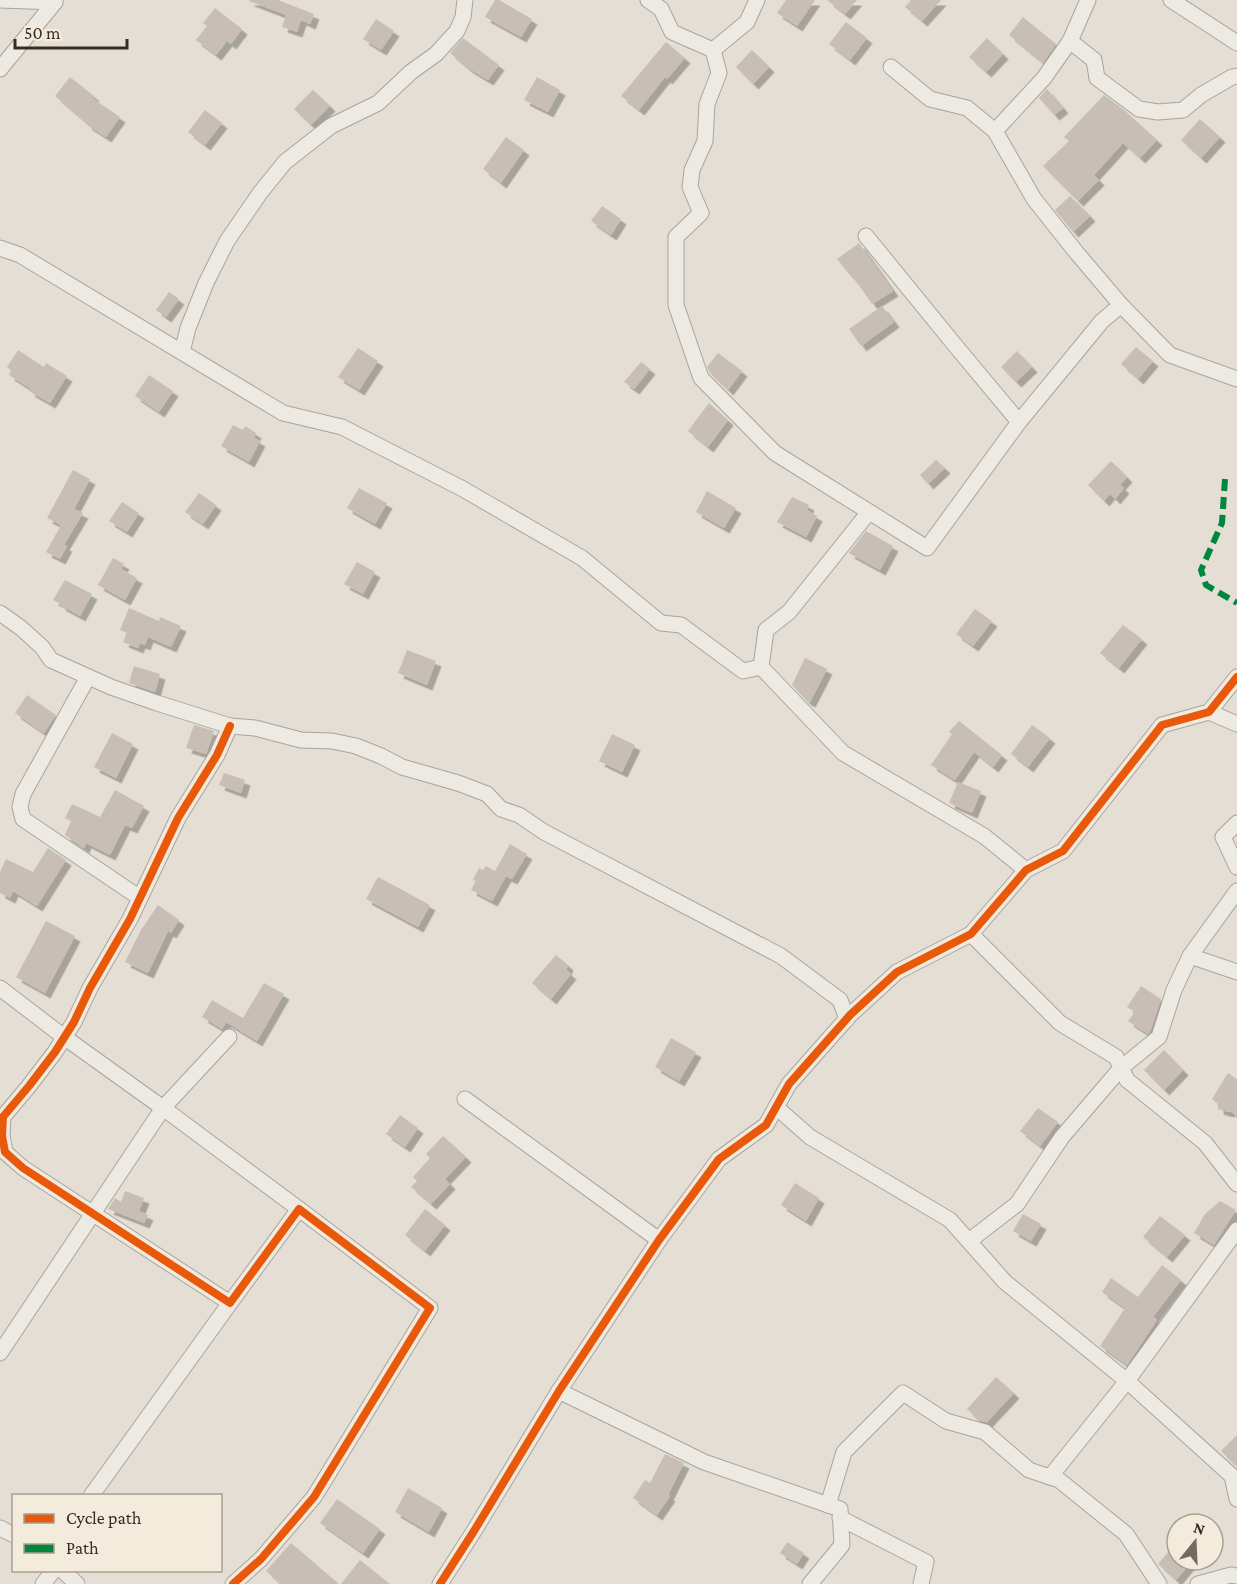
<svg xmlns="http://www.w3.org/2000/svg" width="1237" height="1584" viewBox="0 0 1237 1584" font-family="'Crimson Pro',serif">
  <defs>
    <filter id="shadow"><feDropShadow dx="5.5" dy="5.5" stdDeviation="0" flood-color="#0004"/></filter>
  </defs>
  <rect width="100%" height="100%" fill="#e4ded4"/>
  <!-- building -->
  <g fill="#c8beb5" filter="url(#shadow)">
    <polygon points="249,0 278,0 314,14 310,24 301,20 297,32 282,27 286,15 249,1"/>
    <polygon points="495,0 499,0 532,19 521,37 485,17"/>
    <polygon points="786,0 815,0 797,26 777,13"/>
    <polygon points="827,0 857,0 845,14"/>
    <polygon points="911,0 941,0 922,21 905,7"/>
    <polygon points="215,8 242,29 231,44 227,41 216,55 196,40 207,26 203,23"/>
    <polygon points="1023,17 1056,44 1043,63 1009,35"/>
    <polygon points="376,19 394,31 381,50 363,39"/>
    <polygon points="846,22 867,38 850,60 829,44"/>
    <polygon points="463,38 499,65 488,80 468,68 450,53"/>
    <polygon points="987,38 1003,54 986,72 969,57"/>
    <polygon points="666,42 685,58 667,79 665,77 639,110 621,96"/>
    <polygon points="752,50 769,67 753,84 736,67"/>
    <polygon points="70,77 94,96 92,98 120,117 106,137 86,124 87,123 55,96"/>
    <polygon points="537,77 560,90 548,112 524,100"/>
    <polygon points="1047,89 1063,108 1054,115 1039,98"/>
    <polygon points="313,90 330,106 311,125 294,109"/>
    <polygon points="1104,95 1123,109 1157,140 1140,158 1123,143 1094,175 1099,180 1078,201 1043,166 1069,141 1064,137"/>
    <polygon points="205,110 222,123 205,145 188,132"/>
    <polygon points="1200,119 1220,137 1201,158 1181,140"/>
    <polygon points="506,137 524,150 501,183 483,169"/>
    <polygon points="1070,196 1090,216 1073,232 1055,210"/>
    <polygon points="602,206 621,219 611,235 591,221"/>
    <polygon points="859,243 893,291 872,304 854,278 853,279 837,259"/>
    <polygon points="169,292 179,299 166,317 156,310"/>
    <polygon points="882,306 894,322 861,346 849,329"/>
    <polygon points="1136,347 1153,361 1138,379 1121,364"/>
    <polygon points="358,348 378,361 359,390 338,377"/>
    <polygon points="18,350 44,367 46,363 67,376 50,403 29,391 31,389 9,375 11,370 7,367"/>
    <polygon points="1017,351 1032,367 1016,382 1001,367"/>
    <polygon points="718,353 742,371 728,390 710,373 707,367"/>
    <polygon points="641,362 650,369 634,389 624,382"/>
    <polygon points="149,375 173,391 159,412 135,396"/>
    <polygon points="709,403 728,420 708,447 688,431"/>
    <polygon points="233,425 243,430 245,426 256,433 254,438 260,441 249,462 221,446"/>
    <polygon points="936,460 945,468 928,484 920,475"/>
    <polygon points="1111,461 1127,477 1120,485 1124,488 1115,499 1110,494 1104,501 1088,485"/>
    <polygon points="73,470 90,479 74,509 83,513 64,545 67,546 60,559 46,552 61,525 47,518"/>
    <polygon points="359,488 387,503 375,524 347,508"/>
    <polygon points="707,491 736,508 724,528 696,512"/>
    <polygon points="199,493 216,505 203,524 185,512"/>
    <polygon points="792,497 809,505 807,510 817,516 806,537 777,522"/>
    <polygon points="122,502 139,513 127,532 109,521"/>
    <polygon points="866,531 893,546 880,570 849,553"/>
    <polygon points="113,558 124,564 121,569 137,578 125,600 98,585"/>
    <polygon points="357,562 375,572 363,594 344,584"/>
    <polygon points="65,580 92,594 80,616 60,605 61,604 53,600"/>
    <polygon points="129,608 159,621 160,617 181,626 171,647 148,637 145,645 140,643 138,648 123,642 127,633 120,630"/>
    <polygon points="975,609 992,621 973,646 956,634"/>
    <polygon points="1123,625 1142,639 1119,668 1100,653"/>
    <polygon points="407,650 436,661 427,685 398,673"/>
    <polygon points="805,658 827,669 810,702 806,700 792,685"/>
    <polygon points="134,666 160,674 155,692 129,683"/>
    <polygon points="27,695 56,715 44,733 15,713"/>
    <polygon points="959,721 1002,755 993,767 974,752 955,780 931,765 952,734 949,732"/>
    <polygon points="194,725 214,731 206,754 186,748"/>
    <polygon points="1032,725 1050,738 1028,767 1011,754"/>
    <polygon points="112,733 133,744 116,778 94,767"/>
    <polygon points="612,734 635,745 622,772 599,761"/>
    <polygon points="224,773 245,780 241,793 219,785"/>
    <polygon points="958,782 981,791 972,813 949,803"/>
    <polygon points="115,790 144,806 132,828 125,825 110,855 86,843 84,848 65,835 71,821 65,818 72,804 100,817"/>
    <polygon points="510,844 527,854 512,879 506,876 492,901 471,890 476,881 473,880 479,868 483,870 486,866 495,871"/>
    <polygon points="48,848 66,860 37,906 13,891 10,898 0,893 0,872 6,859 33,872"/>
    <polygon points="378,877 430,905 418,927 366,899"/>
    <polygon points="158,905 179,920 171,933 168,931 148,973 125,962 141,930"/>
    <polygon points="46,921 75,936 45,993 16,977"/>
    <polygon points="556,955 568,965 566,970 571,974 551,999 532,983"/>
    <polygon points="264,983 284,994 257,1041 226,1022 222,1029 202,1017 212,1000 243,1018"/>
    <polygon points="1141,986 1161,999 1151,1029 1148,1034 1128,1021 1135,1012 1127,1007"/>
    <polygon points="671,1038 696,1052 679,1081 655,1067"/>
    <polygon points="1164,1050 1183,1070 1164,1090 1144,1070"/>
    <polygon points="1228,1073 1237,1079 1237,1116 1230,1111 1228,1112 1218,1109 1218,1104 1212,1099"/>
    <polygon points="1038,1108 1058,1122 1040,1146 1020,1131"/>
    <polygon points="400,1115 418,1128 405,1147 386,1134"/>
    <polygon points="443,1136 466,1157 445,1179 450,1184 431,1204 411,1187 417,1181 413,1177 430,1158 426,1154"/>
    <polygon points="795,1183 819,1198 806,1221 781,1205"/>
    <polygon points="125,1191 144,1198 139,1211 148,1215 144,1223 108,1209 115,1198 121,1202"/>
    <polygon points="1220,1201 1236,1210 1214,1245 1194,1233 1205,1214"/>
    <polygon points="425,1209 445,1225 425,1251 405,1235"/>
    <polygon points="1023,1214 1041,1224 1031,1241 1013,1231"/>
    <polygon points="1160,1216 1185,1235 1167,1257 1143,1237"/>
    <polygon points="1162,1265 1181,1280 1153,1317 1157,1320 1127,1365 1100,1346 1125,1308 1102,1292 1111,1278 1138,1297"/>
    <polygon points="996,1377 1014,1393 987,1422 978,1420 967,1409"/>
    <polygon points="1237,1435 1237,1467 1221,1451"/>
    <polygon points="665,1454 684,1463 668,1495 670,1496 657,1515 633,1498 645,1480 650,1483"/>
    <polygon points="408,1488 442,1508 429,1532 395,1512"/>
    <polygon points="337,1499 380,1529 363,1553 320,1523"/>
    <polygon points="787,1542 804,1553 797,1564 780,1553"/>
    <polygon points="1177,1542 1177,1560 1193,1560 1176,1580 1158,1564"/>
    <polygon points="291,1543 339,1584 281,1584 266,1571"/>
    <polygon points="360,1560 390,1584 341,1584"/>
  </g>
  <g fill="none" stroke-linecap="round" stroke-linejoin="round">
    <defs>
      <g id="minor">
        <polyline points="0,0 55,2 55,0"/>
        <polyline points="648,0 661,9 672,32 713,50 747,22 757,0"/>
        <polyline points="1171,0 1237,43"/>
        <polyline points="1070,41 1094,60 1097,78 1139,109 1158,112 1183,110 1201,95 1232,77 1237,76"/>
        <polyline points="713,50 719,73 707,104 705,141 692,170 690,187 701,213 676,237 676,305 701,378 775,453 927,548 1019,422 1102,321 1121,305"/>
        <polyline points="891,67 930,99 967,108 995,131 1034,199 1076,252 1121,305 1170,355 1237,379"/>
        <polyline points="0,69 55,2"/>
        <polyline points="995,131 1044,78 1070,41 1088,0"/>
        <polyline points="866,236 954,344 1019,422"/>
        <polyline points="0,248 20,255 283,413 342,427 463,489 582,558 661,623 681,625 743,671 761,667 843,753 984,836 1026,870"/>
        <polyline points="182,352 188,328 206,283 227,241 260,193 285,162 331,126 378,103 411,72 436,54 457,31 463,17 465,0"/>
        <polyline points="0,613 21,628 42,647 51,660 111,687 157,703 230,726 255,728 301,740 332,741 356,746 381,756 402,767 458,783 487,794 501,809 519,815 544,832 781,956 840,1000 847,1019"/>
        <polyline points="761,667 766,630 789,612 869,512"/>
        <polyline points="88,677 23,794 20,807 23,819 140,898"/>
        <polyline points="1209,712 1237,724"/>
        <polyline points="230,726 217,755 178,818 130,919 90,988 74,1022 55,1052 29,1086 3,1117 2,1136 5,1152 23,1168 230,1303 299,1209 430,1308 314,1497 261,1559 233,1584"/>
        <polyline points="1237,823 1223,837 1237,867"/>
        <polyline points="971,934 1060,1023 1116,1057 1127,1080 1205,1143 1237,1184"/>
        <polyline points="1190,956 1237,972"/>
        <polyline points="0,988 64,1037 163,1108 0,1353"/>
        <polyline points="229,1037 163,1108 299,1209"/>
        <polyline points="465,1099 659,1240"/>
        <polyline points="776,1107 810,1137 950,1220 1005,1282 1127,1381 1232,1476 1237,1499"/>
        <polyline points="969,1241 1017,1204 1062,1137 1121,1068 1159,1037 1174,990 1190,956 1237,891"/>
        <polyline points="559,1391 704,1462 840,1509 842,1545 810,1584"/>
        <polyline points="1050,1477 1127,1381 1237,1230"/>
        <polyline points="91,1496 230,1303"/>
        <polyline points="828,1505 844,1452 903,1393 946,1421 985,1432 1029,1470 1059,1480 1126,1534 1159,1584"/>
        <polyline points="840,1518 926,1562 921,1584"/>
        <polyline points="0,1528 14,1535"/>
        <polyline points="62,1570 77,1584"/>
        <polyline points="43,1584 54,1570"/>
        <polyline points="440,1584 474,1531 559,1391 659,1240 719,1159 766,1125 789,1084 850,1015 897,972 971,934 1026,870 1063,851 1162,725 1209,712 1237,677"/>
        <polyline points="1198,1584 1231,1575 1237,1576"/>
      </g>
    </defs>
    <!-- minor casing -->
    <use href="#minor" stroke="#aaa49c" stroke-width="17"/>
    <!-- minor -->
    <use href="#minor" stroke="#edeae3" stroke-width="15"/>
    <!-- quiet -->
    <polyline stroke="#00873e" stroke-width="6" stroke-dasharray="12 6" stroke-linecap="butt" points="1225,479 1222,523 1201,570 1206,585 1237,603"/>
    <defs>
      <g id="cycleway">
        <polyline points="230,726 217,755 178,818 130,919 90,988 74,1022 55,1052 29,1086 3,1117 2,1136 5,1152 23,1168 230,1303 299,1209 430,1308 314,1497 261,1559 233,1584"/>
        <polyline points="440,1584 474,1531 559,1391 659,1240 719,1159 766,1125 789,1084 850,1015 897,972 971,934 1026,870 1063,851 1162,725 1209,712 1237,677"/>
      </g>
    </defs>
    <!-- cycleway casing -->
    <use href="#cycleway" stroke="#f3ebdb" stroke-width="11"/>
    <!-- cycleway -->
    <use href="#cycleway" stroke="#e8590c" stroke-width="8"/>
  </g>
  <!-- legend -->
  <rect x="12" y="1494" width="210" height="78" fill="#f3ebdb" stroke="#a99f91" stroke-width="1.5"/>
  <rect x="24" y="1514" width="30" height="9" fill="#e8590c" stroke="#a99f91" stroke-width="1.5"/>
  <text x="66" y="1524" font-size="18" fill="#392c23">Cycle path</text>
  <rect x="24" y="1544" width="30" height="9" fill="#00873e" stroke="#a99f91" stroke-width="1.5"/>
  <text x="66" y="1554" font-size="18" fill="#392c23">Path</text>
  <!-- north arrow -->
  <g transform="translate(1195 1542) rotate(18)"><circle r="28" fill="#f3ebdb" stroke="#a99f91" stroke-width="1.5"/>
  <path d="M0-4.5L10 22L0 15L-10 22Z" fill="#756a61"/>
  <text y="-9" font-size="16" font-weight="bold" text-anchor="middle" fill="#392c23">N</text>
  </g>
  <!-- scale -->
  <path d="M15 39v9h112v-9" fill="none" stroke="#392c23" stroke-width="3"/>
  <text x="24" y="39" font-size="18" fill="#392c23" stroke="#f3ebdb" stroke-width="4.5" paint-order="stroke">50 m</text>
</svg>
